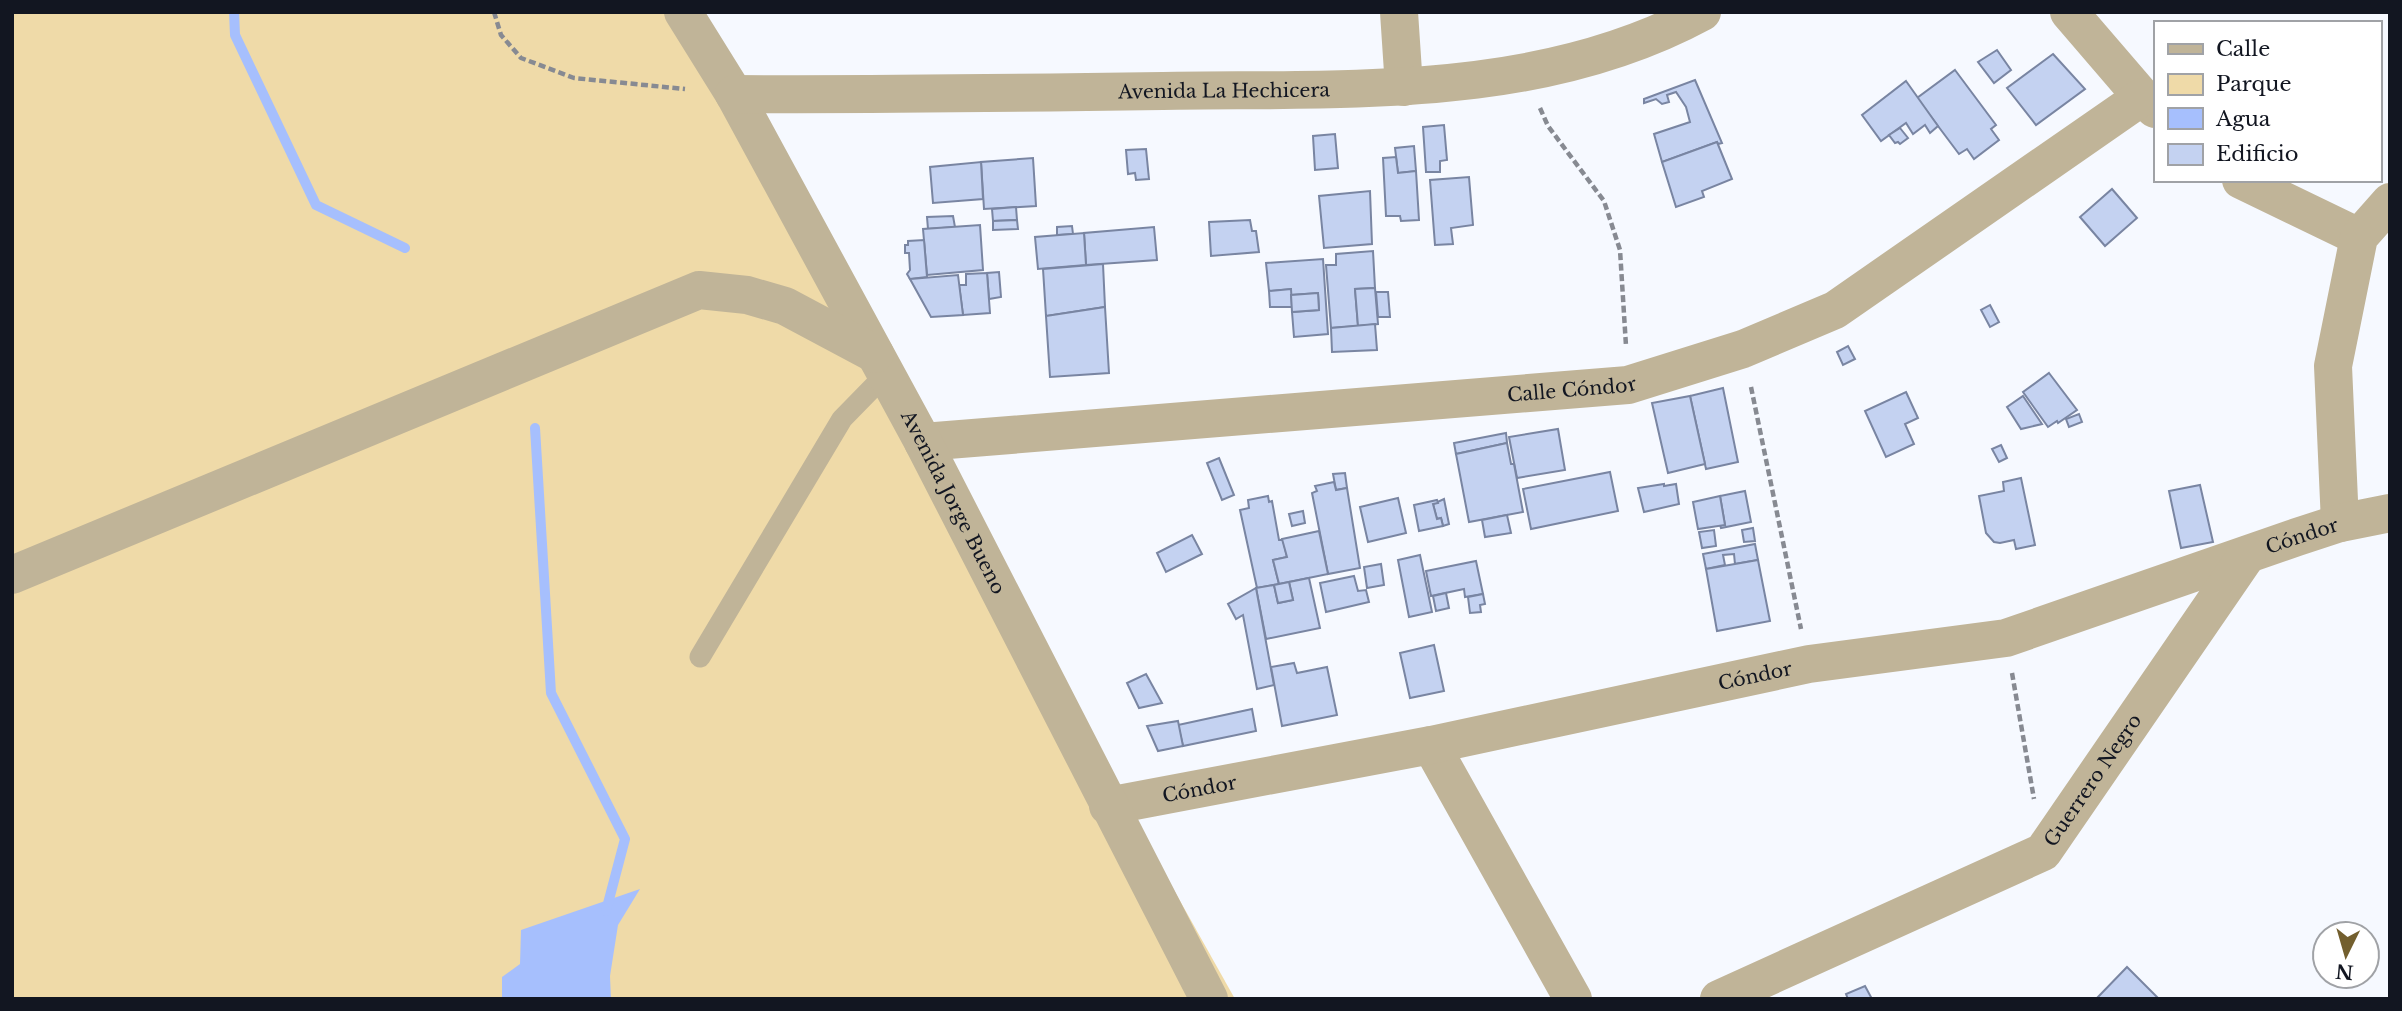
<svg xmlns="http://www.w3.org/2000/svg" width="2402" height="1011" viewBox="0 0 2402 1011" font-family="'Libre Baskerville',serif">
  <rect width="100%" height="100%" fill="#f6f9ff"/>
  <!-- green -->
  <polygon fill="#efdaa8" points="12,12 675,12 923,442 1235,999 12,999"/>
  <!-- water -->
  <polygon fill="#a6bffd" points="640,889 618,925 610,976 611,999 502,999 502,977 520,964 521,930"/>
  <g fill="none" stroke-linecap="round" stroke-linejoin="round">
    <!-- stream -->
    <g stroke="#a6bffd" stroke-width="10">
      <polyline points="234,12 235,35 316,205 405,248"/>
      <polyline points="535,428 551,693 625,839 606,911"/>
    </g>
  </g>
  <!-- building -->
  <g fill="#c4d2f1" stroke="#7985a2" stroke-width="2">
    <polygon points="1997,50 2011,70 1994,83 1978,62"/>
    <polygon points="2053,54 2085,89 2036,125 2007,88"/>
    <polygon points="1955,70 1996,125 1991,129 1999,140 1974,159 1967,149 1959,154 1917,98"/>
    <polygon points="1695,80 1722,143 1718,144 1717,142 1662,162 1654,134 1690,122 1686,107 1676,92 1667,95 1669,102 1662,104 1656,99 1644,103 1644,99"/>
    <polygon points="1906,81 1938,126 1930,133 1925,125 1913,134 1906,123 1881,141 1862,115"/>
    <polygon points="1444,125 1447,160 1440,161 1440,172 1426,172 1423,127"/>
    <polygon points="1900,128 1908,138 1900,144 1898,142 1895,143 1889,135"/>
    <polygon points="1335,134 1338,168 1315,170 1313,136"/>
    <polygon points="1717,142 1732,179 1702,191 1704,197 1676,207 1662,162"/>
    <polygon points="1414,146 1416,171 1398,173 1395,148"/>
    <polygon points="1146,149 1149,179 1136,180 1135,173 1128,174 1126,150"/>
    <polygon points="1396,157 1398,173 1416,171 1419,220 1401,221 1400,216 1386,216 1383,158"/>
    <polygon points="1033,158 1036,206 984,209 981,162"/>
    <polygon points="981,162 983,199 933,203 930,167"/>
    <polygon points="1469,177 1473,225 1451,228 1453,244 1435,245 1430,180"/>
    <polygon points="2112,189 2137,218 2105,246 2080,217"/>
    <polygon points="1370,191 1372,244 1324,248 1319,196"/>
    <polygon points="1016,207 1017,220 993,221 992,209"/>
    <polygon points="953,216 955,227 928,229 927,217"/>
    <polygon points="1017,220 1018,229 993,230 993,221"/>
    <polygon points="1250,220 1252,231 1256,231 1259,252 1211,256 1209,222"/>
    <polygon points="980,225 983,270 927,275 923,229"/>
    <polygon points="1072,226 1073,234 1057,235 1057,227"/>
    <polygon points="1154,227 1157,260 1086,265 1084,233"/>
    <polygon points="1084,233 1086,265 1038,269 1035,237"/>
    <polygon points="924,240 927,277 910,279 907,274 910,270 909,253 905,253 905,245 908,245 908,241"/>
    <polygon points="1373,251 1375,288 1355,289 1358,326 1331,328 1326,265 1336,265 1336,254"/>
    <polygon points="1323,259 1328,334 1294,337 1292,312 1319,310 1318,293 1291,295 1291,289 1269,291 1266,263"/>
    <polygon points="1103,264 1105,307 1046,316 1043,269"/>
    <polygon points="999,272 1001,297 989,299 987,273"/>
    <polygon points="987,273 990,313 963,315 959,285 966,285 966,274"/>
    <polygon points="958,275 963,315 931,317 910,279"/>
    <polygon points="1375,288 1378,324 1358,326 1355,289"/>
    <polygon points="1291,289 1292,307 1270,307 1269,291"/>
    <polygon points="1376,292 1388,292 1390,317 1378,317"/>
    <polygon points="1318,293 1319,310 1292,312 1291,295"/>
    <polygon points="1990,305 1999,322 1990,327 1981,310"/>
    <polygon points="1105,307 1109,373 1050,377 1046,316"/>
    <polygon points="1375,324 1377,350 1332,352 1331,328"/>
    <polygon points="1848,346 1855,359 1843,365 1837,352"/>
    <polygon points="2049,373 2077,410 2058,423 2057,421 2048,427 2023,392"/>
    <polygon points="1723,388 1738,462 1706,469 1690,396"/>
    <polygon points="1906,392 1918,418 1905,424 1914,444 1886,457 1865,411"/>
    <polygon points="1690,396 1705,464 1668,473 1652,403"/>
    <polygon points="2023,396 2042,424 2021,429 2007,407"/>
    <polygon points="2079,414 2082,422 2069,427 2066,419"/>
    <polygon points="1558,429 1565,470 1517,478 1509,437"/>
    <polygon points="1506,433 1507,443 1456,454 1454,443"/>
    <polygon points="1507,443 1511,464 1514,464 1523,512 1469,522 1456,454"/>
    <polygon points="2001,445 2007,458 1999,462 1992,449"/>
    <polygon points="1219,458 1234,495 1222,500 1207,463"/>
    <polygon points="1610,472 1618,511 1531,529 1523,489"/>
    <polygon points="1345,473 1347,488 1336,490 1333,474"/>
    <polygon points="2021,478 2035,545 2016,549 2014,540 2000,543 1994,542 1986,533 1979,496 2004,491 2003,482"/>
    <polygon points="1334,482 1336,490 1347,488 1360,568 1328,574 1312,493 1317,491 1315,486"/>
    <polygon points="1664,484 1664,486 1676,484 1679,504 1644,512 1638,488"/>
    <polygon points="2200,485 2213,542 2181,548 2169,491"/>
    <polygon points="1745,491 1751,522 1721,528 1720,525 1725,525 1720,496"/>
    <polygon points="1268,496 1269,502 1272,501 1279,540 1283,540 1287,557 1273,560 1279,584 1257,588 1240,510 1249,508 1248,500"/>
    <polygon points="1720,496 1725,525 1698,529 1693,502"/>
    <polygon points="1398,498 1406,533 1368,542 1360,507"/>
    <polygon points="1444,499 1449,524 1443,526 1441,518 1437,519 1433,504"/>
    <polygon points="1437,500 1438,503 1433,504 1437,519 1441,518 1443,526 1419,531 1414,505"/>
    <polygon points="1303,511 1305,523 1292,526 1289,514"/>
    <polygon points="1507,515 1511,533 1485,537 1482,520"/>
    <polygon points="1753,528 1755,541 1744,542 1742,530"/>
    <polygon points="1714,530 1716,546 1702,548 1699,532"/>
    <polygon points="1319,531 1328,574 1279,584 1273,560 1287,557 1282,539"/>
    <polygon points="1192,535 1202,554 1166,572 1157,553"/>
    <polygon points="1755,544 1758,560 1735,564 1734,554 1723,555 1725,565 1706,569 1703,554"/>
    <polygon points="1420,555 1432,612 1409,617 1398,560"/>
    <polygon points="1758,560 1770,621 1717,631 1706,569"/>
    <polygon points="1476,561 1483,594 1465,597 1464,589 1431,596 1426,571"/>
    <polygon points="1381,564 1384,585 1367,588 1364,567"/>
    <polygon points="1354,576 1358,591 1366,590 1369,602 1326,612 1320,583"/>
    <polygon points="1309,578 1320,628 1266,639 1256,588 1274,585 1278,603 1293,600 1289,582"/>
    <polygon points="1289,582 1293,600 1278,603 1274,585"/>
    <polygon points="1256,588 1274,685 1257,689 1243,615 1236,619 1228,604"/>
    <polygon points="1446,593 1449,608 1436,611 1433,596"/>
    <polygon points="1483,594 1485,604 1480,605 1481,612 1470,613 1468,597"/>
    <polygon points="1434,645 1444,691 1410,698 1400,653"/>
    <polygon points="1294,663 1297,673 1327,667 1337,715 1282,726 1271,667"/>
    <polygon points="1146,674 1162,703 1139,708 1127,683"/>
    <polygon points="1252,709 1256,731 1183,746 1178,725"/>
    <polygon points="1178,721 1183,746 1158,751 1147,726"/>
    <polygon points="2127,967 2159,999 2096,999"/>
    <polygon points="1865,986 1872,999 1848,999 1846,994"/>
  </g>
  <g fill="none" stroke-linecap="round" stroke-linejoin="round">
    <!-- path -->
    <g stroke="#878a92" stroke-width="4.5" stroke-dasharray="7 3.5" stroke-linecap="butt">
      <polyline points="494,12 501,35 521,58 574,78 685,89"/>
      <polyline points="1540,108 1548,126 1604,201 1620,250 1626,346"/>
      <polyline points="1751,387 1801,629"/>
      <polyline points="2012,673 2034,799"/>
    </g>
    <!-- service -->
    <polyline stroke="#c0b498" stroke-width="21" points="700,657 842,419 885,375"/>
    <!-- minor -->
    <g stroke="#c0b498" stroke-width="38">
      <polyline points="1399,12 1404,87"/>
      <polyline points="2069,12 2142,97 2155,109"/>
      <polyline points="2241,180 2359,237"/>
      <path id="s1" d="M923,442L1628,385L1743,349L1835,310L2142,97"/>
      <polyline points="2340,523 2333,366 2359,237 2390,202"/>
      <polyline points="1431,745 1573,999"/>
      <path id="s2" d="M1108,806L1431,745L1809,664L2006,638L2297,537L2340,523L2390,513"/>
      <path id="s3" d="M1719,999L2043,852L2247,555"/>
    </g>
    <!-- tertiary -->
    <g stroke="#c0b498" stroke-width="38">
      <path id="s4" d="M683,12L734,94L923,442L1209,999"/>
      <path id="s5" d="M734,94C877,95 1020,93 1163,91C1344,88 1538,101 1702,12"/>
      <polyline points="12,575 699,290 747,295 785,306 875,354"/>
    </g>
  </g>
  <g text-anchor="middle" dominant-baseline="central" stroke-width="6" stroke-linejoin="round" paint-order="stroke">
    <!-- street labels -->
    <g font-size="19" fill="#121621" stroke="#fff">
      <text stroke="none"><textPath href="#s5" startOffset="490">Avenida La Hechicera</textPath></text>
      <text stroke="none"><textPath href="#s1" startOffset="651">Calle Cóndor</textPath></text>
      <text stroke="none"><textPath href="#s4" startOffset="560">Avenida Jorge Bueno</textPath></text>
      <text stroke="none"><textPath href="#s2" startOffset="1227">Cóndor</textPath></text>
      <text stroke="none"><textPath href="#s2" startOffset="660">Cóndor</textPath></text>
      <text stroke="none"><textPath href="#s3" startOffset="443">Guerrero Negro</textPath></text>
      <text stroke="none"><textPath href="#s2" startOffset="93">Cóndor</textPath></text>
    </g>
  </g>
  <!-- border -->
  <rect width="2402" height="1011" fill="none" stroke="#121621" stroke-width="28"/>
  <!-- legend -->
  <rect x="2154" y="21" width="228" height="161" fill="#ffffff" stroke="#a0a2a6" stroke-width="2"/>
  <rect x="2168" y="44" width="35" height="10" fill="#c0b498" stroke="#a0a2a6" stroke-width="2"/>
  <text x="2216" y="56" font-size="21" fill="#121621">Calle</text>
  <rect x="2168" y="74" width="35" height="21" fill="#efdaa8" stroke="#a0a2a6" stroke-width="2"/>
  <text x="2216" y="91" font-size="21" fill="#121621">Parque</text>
  <rect x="2168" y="108" width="35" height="21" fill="#a6bffd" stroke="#a0a2a6" stroke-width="2"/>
  <text x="2216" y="126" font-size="21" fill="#121621">Agua</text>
  <rect x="2168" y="144" width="35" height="21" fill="#c4d2f1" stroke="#a0a2a6" stroke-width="2"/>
  <text x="2216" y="161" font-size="21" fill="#121621">Edificio</text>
  <!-- north arrow -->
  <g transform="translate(2346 955) rotate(185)"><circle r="33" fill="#ffffff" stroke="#a0a2a6" stroke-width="2"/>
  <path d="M0-5L12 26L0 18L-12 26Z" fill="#735f2e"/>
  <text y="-10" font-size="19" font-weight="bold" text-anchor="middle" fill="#121621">N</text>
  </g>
</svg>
